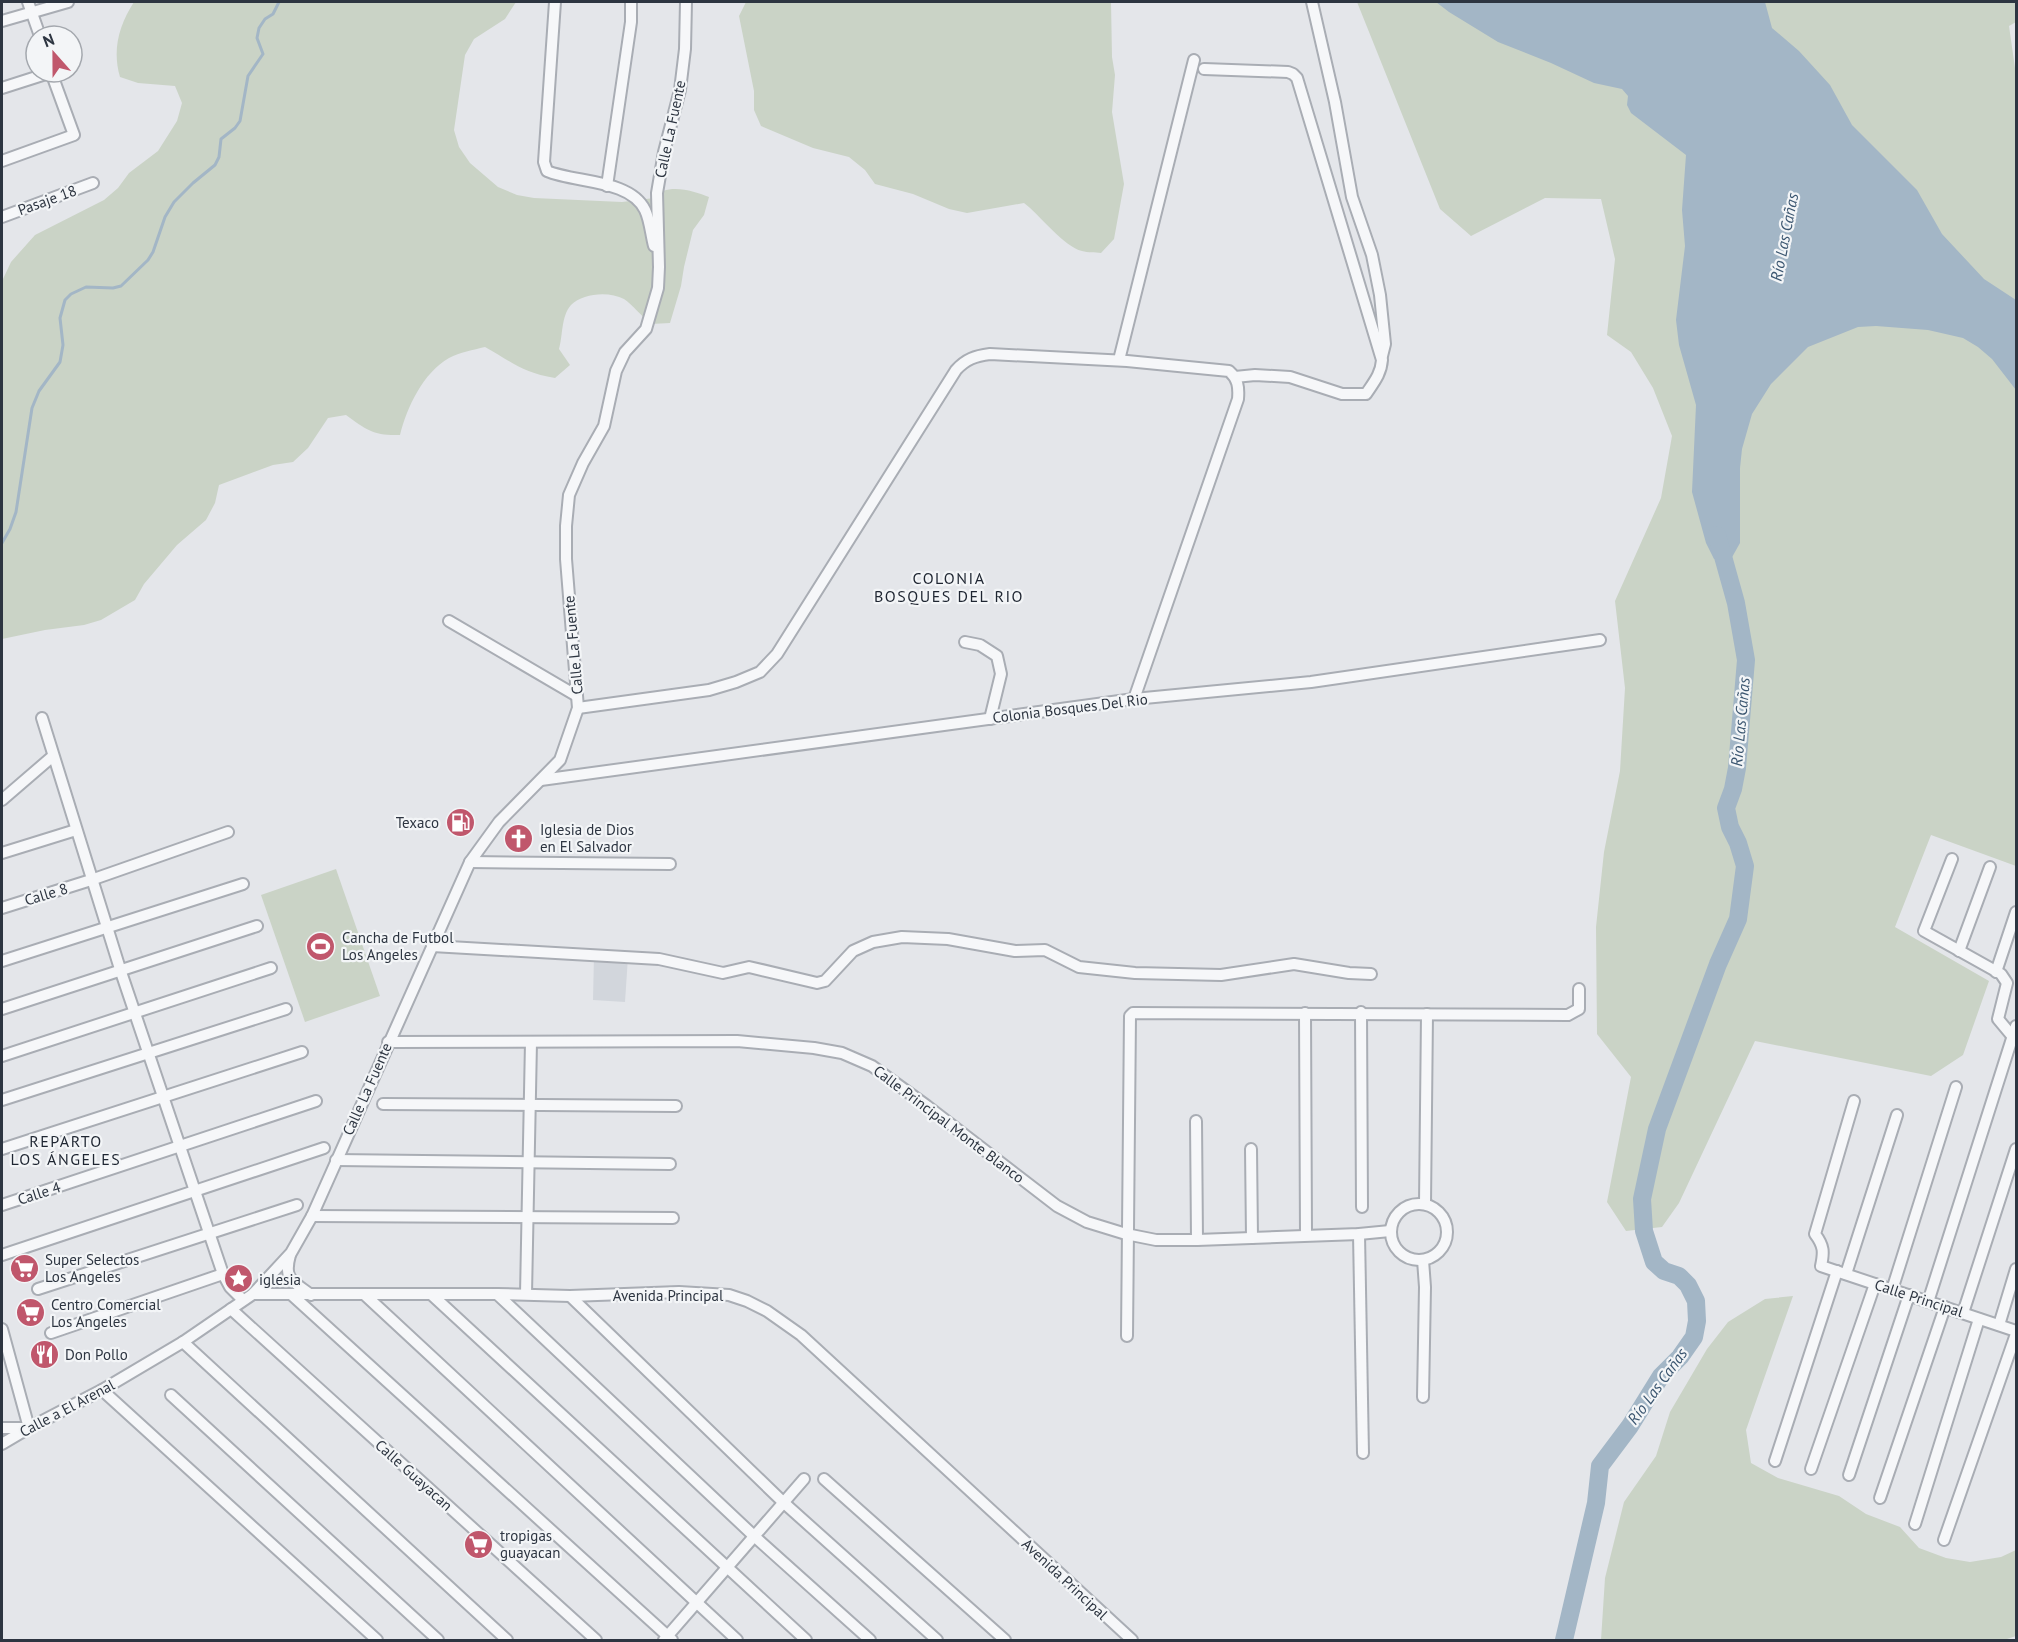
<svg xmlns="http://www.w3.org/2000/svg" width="2018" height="1642" viewBox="0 0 2018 1642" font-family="'PT Sans',sans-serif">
  <rect width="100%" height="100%" fill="#e4e6ea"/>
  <!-- built -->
  <polygon fill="#d2d6dc" points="594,955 628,957 625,1002 593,1000"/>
  <!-- green -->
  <g fill="#cad3c6">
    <path d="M134,2H516L505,19L474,39L465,55L454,130L459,147L470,163L498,187L517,195L534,198L622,202L654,198C666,182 694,191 709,197L704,215L693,230L684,267L681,286L670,323L651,324C642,317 633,305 624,299C609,291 583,293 571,305C561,316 563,336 559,349L570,365L555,378C523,373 512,362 485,347C473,350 460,352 449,358C423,373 407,407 400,435C375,436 366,430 346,415L328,418L308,448L293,462L273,465L219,485L215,503L206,520L177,545L144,584L135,600L101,620L84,625L45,630L2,639L3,279L11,262L35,235L104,200L118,188L129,173L158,151L177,121L182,103L175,86L138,83L120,77C112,50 119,25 134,2Z"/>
    <path d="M746,2H1111L1112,57L1115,75L1112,112L1124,184L1114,239L1101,253C1095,252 1088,253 1082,251C1064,247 1040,215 1024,203L967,213L949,209L913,194L875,184L865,170L849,157L813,148L761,126L754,110V91L739,16Z"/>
    <polygon points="1357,2 2016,2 2016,22 2009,26 2016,75 2016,866 1931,835 1895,927 1989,981 1963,1055 1931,1076 1755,1041 1679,1203 1662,1227 1626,1231 1607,1202 1631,1077 1597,1034 1596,927 1604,852 1620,771 1625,688 1615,601 1661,498 1672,436 1653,388 1631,352 1607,335 1615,259 1601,199 1545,198 1471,236 1440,209"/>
    <polygon points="336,869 380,996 305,1022 261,895"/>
    <polygon points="1793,1296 1746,1430 1751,1463 1778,1478 1839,1496 1866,1514 1900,1527 1919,1548 1946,1558 1970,1562 2001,1557 2016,1550 2016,1636 2004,1640 1601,1640 1605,1578 1624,1502 1656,1456 1670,1412 1707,1349 1728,1322 1765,1299"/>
  </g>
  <!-- water -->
  <polygon fill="#a3b6c6" points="1436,2 1765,2 1772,28 1799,51 1830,85 1852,125 1917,190 1942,234 1984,279 2016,300 2016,390 1992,359 1978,347 1963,338 1928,330 1876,326 1858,327 1808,347 1771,384 1752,414 1742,449 1740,468 1740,543 1731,559 1714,559 1706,543 1692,492 1696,405 1679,345 1676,320 1685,246 1682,210 1686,155 1631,113 1627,105 1628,96 1622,89 1594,83 1551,63 1498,42 1449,12"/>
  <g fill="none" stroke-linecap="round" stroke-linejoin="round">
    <!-- stream -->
    <polyline stroke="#a3b6c6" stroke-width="3" points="2,543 10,529 16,512 32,408 39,391 60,362 63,345 60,318 65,300 71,294 86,287 113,288 121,286 148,260 153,252 165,217 174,202 193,183 215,165 219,157 221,139 235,128 240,121 248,76 263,54 257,38 259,28 265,19 273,14 279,2"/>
    <!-- river -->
    <polyline stroke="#a3b6c6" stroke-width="18" points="1564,1640 1596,1503 1600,1466 1630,1426 1661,1376 1680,1357 1694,1337 1697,1321 1696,1301 1688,1285 1679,1276 1664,1271 1654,1262 1644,1231 1642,1199 1657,1129 1718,964 1738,919 1745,866 1738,843 1730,827 1726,808 1733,789 1737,768 1746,660 1736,603 1717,535"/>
    <defs>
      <g id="minor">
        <polyline points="28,2 40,36"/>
        <path d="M555,2L544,162L547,171C575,183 630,179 645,210C650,220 651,235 654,246"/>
        <polyline points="1312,2 1335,102 1352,197 1372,255 1380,295 1385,344 1382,356"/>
        <polyline points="2,21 68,2"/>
        <path d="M1204,69L1288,72L1293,74L1297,78L1382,360C1381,374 1374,382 1366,394H1342L1290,377L1255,375L1235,377"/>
        <polyline points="2,88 52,72"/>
        <polyline points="2,161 74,135 51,72"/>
        <polyline points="607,186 631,22 631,2"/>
        <polyline points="2,217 93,183"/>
        <polyline points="1119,360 1194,60"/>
        <polyline points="449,621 577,696"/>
        <polyline points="965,642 980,645 997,656 1001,674 990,719"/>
        <path d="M578,708L709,690L736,682L760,672L777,654L956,370C966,359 975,356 990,354L1127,361L1229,371C1238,379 1239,387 1238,399L1134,699"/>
        <polyline points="42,718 121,972 223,1274 230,1287 243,1300"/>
        <polyline points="541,780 1134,699 1311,682 1600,640"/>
        <polyline points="2,800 53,756"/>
        <polyline points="2,853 76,830"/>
        <polyline points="1952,859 1924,931 2001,974 2007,983 1998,1019 2013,1037"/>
        <polyline points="470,862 670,864"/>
        <polyline points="2,908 91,880 228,832"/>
        <polyline points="432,946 659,959 723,973 749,967 817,983 825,981 853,951 873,942 902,937 948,939 1015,951 1045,950 1079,967 1135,973 1221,975 1294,964 1349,973 1371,974"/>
        <polyline points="1959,951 1990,867"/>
        <polyline points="2,961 243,884"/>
        <polyline points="1996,972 2016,912"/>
        <polyline points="2,1009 257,926"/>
        <polyline points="1361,1012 1362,1207"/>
        <polyline points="1305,1013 1306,1235"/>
        <polyline points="388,1042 737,1041 814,1048 842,1053 872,1066 927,1106 1057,1206 1087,1222 1126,1234 1156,1240 1197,1240 1359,1234 1390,1231"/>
        <polyline points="2,1056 271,968"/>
        <polyline points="2,1100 286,1009"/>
        <path d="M1854,1101L1815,1234C1824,1246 1824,1252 1821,1266L2016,1331"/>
        <polyline points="383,1104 676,1106"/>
        <polyline points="1196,1121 1197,1240"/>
        <polyline points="2,1149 302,1052"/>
        <polyline points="1251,1149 1252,1238"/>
        <polyline points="336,1160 670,1164"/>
        <circle cx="1419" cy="1232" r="28"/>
        <polyline points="1425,1204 1427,1014"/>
        <polyline points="2,1205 316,1101"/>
        <polyline points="312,1216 673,1218"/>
        <polyline points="1359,1234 1363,1453"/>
        <polyline points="2,1255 324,1148"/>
        <path d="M290,1255C283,1280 293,1281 311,1295"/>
        <polyline points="1423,1260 1425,1287 1423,1397"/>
        <polyline points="1846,1274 1897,1115"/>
        <polyline points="38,1289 297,1205"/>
        <polyline points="1892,1290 1956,1087"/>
        <polyline points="253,1294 497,1294 570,1296 679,1292 729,1295 747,1301 767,1311 801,1335 1132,1640"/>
        <polyline points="364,1294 737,1640"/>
        <polyline points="431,1294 806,1640"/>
        <polyline points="497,1294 754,1536 870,1640"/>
        <polyline points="526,1294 531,1042"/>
        <polyline points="292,1295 672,1640"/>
        <polyline points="570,1296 783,1502 937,1640"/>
        <polyline points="1928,1302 2016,1026"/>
        <polyline points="231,1309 596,1640"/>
        <polyline points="1963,1313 2016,1149"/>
        <polyline points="1999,1325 2016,1269"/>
        <polyline points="2,1329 29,1428 2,1428"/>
        <polyline points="51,1333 223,1274"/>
        <polyline points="1127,1336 1130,1016 1133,1013 1568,1015 1579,1009 1579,989"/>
        <polyline points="183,1342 507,1640"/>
        <polyline points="102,1390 377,1640"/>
        <polyline points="171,1395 438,1640"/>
        <polyline points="2,1444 29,1428 102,1390 183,1342 253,1294 291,1253 312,1216 470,862 499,822 560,760 578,708 566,559 566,526 569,495 583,463 604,426 616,371 625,352 646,329 658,288 659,267 657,193 664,152 680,90 685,49 686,2"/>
        <polyline points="1775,1461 1837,1271"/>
        <polyline points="1811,1469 1875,1284"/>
        <polyline points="1849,1475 1909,1295"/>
        <polyline points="824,1479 1005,1640"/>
        <polyline points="1880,1498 1945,1307"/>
        <polyline points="1915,1524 1979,1319"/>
        <polyline points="1944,1540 2016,1334"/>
        <polyline points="664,1640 804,1479"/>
      </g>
    </defs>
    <!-- minor casing -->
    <use href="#minor" stroke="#a9adb4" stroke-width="14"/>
    <!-- minor -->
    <use href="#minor" stroke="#f6f7f9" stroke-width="10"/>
  </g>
  <!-- icons -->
  <defs>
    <symbol id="fuel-disc" viewBox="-11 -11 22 22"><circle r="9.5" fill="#c0576c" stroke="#f3f5f7"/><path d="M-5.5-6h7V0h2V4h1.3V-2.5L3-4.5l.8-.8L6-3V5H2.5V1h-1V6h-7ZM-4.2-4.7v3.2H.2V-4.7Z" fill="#fff"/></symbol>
    <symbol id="church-disc" viewBox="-11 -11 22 22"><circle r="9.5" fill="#c0576c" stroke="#f3f5f7"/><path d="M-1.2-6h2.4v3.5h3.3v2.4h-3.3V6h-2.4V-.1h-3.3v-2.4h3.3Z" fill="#fff"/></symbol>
    <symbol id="stadium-disc" viewBox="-11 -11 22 22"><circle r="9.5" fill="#c0576c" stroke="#f3f5f7"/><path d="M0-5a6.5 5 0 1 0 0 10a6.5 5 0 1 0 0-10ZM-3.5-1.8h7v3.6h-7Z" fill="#fff"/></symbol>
    <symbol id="supermarket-disc" viewBox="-11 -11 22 22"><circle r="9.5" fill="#c0576c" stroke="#f3f5f7"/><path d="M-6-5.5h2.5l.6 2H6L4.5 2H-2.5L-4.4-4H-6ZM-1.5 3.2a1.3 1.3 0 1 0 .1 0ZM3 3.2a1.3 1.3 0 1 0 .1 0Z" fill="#fff"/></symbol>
    <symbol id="sight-disc" viewBox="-11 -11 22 22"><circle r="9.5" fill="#c0576c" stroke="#f3f5f7"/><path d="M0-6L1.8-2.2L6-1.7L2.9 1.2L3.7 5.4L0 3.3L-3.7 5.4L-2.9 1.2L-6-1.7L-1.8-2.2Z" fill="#fff"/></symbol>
    <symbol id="restaurant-disc" viewBox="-11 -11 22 22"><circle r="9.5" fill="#c0576c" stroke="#f3f5f7"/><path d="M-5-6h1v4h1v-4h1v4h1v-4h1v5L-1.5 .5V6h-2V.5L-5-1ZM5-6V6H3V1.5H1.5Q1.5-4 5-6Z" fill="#fff"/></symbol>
  </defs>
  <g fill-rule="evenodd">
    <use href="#fuel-disc" x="444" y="806" width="33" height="33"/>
    <use href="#church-disc" x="502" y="822" width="33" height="33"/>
    <use href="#stadium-disc" x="304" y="930" width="33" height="33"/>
    <use href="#supermarket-disc" x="8" y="1252" width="33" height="33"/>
    <use href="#sight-disc" x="222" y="1262" width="33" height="33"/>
    <use href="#supermarket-disc" x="14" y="1296" width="33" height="33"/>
    <use href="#restaurant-disc" x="28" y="1338" width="33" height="33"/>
    <use href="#supermarket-disc" x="462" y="1528" width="33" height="33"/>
  </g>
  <g text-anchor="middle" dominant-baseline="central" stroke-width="4.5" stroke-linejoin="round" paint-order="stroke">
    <!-- street labels -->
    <g font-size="15" fill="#2d3541" stroke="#f3f5f7">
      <text transform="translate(670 129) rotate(-78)">Calle La Fuente</text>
      <text transform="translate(47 200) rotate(-20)">Pasaje 18</text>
      <text transform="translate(573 645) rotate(-95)">Calle La Fuente</text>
      <text transform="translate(1070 708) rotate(-7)">Colonia Bosques Del Rio</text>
      <text transform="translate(46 894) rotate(-17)">Calle 8</text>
      <text transform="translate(367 1089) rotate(-66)">Calle La Fuente</text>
      <text transform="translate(949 1124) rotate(37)">Calle Principal Monte Blanco</text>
      <text transform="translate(39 1193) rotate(-18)">Calle 4</text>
      <text x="668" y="1295">Avenida Principal</text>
      <text transform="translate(1919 1298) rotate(18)">Calle Principal</text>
      <text transform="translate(67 1408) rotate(-28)">Calle a El Arenal</text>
      <text transform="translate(414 1475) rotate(42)">Calle Guayacan</text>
      <text transform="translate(1065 1579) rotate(43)">Avenida Principal</text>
    </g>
    <!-- poi labels -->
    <g font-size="15" fill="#2d3541" stroke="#f3f5f7" text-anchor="start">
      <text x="439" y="822" text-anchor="end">Texaco</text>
      <text x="540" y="829">Iglesia de Dios<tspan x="540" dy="17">en El Salvador</tspan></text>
      <text x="342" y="937">Cancha de Futbol<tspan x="342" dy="17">Los Angeles</tspan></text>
      <text x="45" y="1259">Super Selectos<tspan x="45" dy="17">Los Angeles</tspan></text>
      <text x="259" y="1279">iglesia</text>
      <text x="51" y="1304">Centro Comercial<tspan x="51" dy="17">Los Angeles</tspan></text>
      <text x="65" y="1354">Don Pollo</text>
      <text x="500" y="1535">tropigas<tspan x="500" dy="17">guayacan</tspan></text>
    </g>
    <!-- water labels -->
    <g font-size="16" font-style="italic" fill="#3b5670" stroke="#f3f5f7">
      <text transform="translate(1784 237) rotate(-79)">Río Las Cañas</text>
      <text transform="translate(1740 722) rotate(-85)">Río Las Cañas</text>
      <text transform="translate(1657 1386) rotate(-54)">Río Las Cañas</text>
    </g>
    <!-- neighbourhood labels -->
    <g font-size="16" letter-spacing="1.5" fill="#1f2632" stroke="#f3f5f7">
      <text x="949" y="578">COLONIA<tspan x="949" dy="18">BOSQUES DEL RIO</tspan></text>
      <text x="66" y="1141">REPARTO<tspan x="66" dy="18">LOS ÁNGELES</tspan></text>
    </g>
  </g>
  <!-- border -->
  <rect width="2018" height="1642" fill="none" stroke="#2d3541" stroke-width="6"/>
  <!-- north arrow -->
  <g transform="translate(54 54) rotate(339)"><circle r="28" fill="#f3f5f7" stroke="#a4a8ae" stroke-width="1.5"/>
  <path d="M0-4.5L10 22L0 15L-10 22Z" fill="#c0576c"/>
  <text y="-9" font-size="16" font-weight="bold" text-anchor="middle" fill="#2d3541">N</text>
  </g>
</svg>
